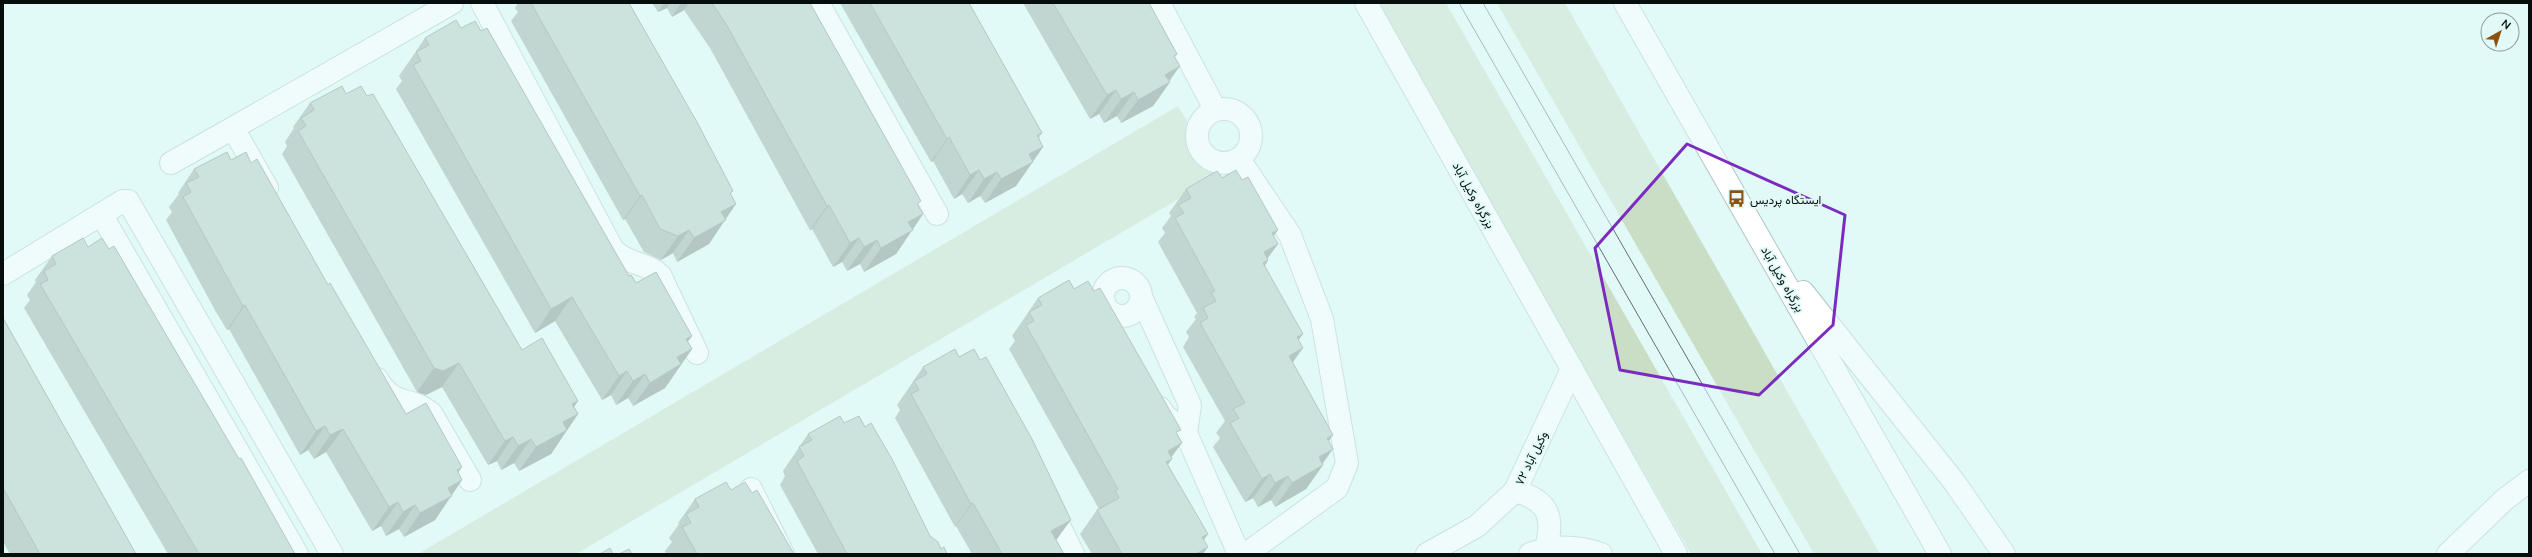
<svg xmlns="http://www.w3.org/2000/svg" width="2532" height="557" viewBox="0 0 2532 557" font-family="Mulish,Vazirmatn,sans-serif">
  <rect width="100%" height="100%" fill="#e1faf8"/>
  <!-- green -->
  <g fill="#caddc5">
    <polygon points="1375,3 1446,3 1762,554 1691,554"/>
    <polygon points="1497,3 1565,3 1880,554 1814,554"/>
    <polygon points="1178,106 1219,175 576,554 418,554"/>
  </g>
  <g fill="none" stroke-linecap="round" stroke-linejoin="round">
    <defs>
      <g id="minor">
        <path d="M482,3L613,250C628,265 646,262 660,275L697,353"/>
        <polyline points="818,3 937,214"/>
        <polyline points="1159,3 1215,109"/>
        <circle cx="1224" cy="136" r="27"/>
        <polyline points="1239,159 1290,235 1322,319 1347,463 1337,488 1246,554"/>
        <polyline points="171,163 233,128"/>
        <polyline points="267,188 233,128 452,3"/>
        <polyline points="101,214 297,554"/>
        <polyline points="3,274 123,201 128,201 332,554"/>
        <circle cx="1122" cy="297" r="19"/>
        <polyline points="1142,299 1190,405 1186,433"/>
        <path d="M377,379C395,409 409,395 431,413L470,480"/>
        <polyline points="1160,408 1164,415 1186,433 1239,554"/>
        <polyline points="751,489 783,554"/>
        <path d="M1515,491C1547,500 1555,515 1546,548"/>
        <polyline points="1049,505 1073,554"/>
        <polyline points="1427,554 1477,526 1515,491 1572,369"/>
        <path d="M1530,554C1553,545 1578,546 1601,554"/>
      </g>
      <g id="trunk">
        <polyline points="1366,3 1676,554"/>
        <polyline points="1625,3 1940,554"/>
        <polyline points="1803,292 1955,483 2004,554"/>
        <polyline points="2448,554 2504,500 2529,481"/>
      </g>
    </defs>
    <!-- minor casing -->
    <use href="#minor" stroke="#aec6c4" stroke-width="24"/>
    <!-- trunk casing -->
    <use href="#trunk" stroke="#aec6c4" stroke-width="24"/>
    <!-- minor -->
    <use href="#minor" stroke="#fff" stroke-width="22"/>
    <!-- trunk -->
    <use href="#trunk" stroke="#fff" stroke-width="22"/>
    <!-- tram -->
    <g stroke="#627170" stroke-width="1">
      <polyline points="1459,3 1775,554"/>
      <polyline points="1483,3 1800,554"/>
    </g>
  </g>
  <!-- wall -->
  <g fill="#99aaa2">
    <polygon points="518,3 629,3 731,195 725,219 709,244 677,262 673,253 661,260 644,252 625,219 623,220 511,21 518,12 515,8"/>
    <polygon points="652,3 810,3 923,214 896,254 864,272 860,264 847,271 842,262 833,267 812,229 810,230 800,212 710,48 684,10 672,17 667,8 658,12"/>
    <polygon points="840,3 969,3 1042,133 1039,138 1043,147 1016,186 985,203 980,196 968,203 962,194 954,199 933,161 931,162"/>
    <polygon points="1023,3 1149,3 1177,54 1175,57 1169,81 1170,82 1153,106 1121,123 1117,116 1104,123 1099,114 1090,119"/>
    <polygon points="461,28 629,276 692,336 688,341 692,349 665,388 633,406 628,398 616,405 611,395 602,400 555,321 535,333 396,89 402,81 399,76 425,38"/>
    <polygon points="346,94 522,350 578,401 574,407 578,414 551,454 519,471 514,463 501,470 497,461 488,465 442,387 426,395 417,392 282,154 287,146 285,142 294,128 293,127 310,103"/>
    <polygon points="231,160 251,163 328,285 406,414 462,467 458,472 462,480 435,520 404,537 399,529 386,536 381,526 372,531 326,452 314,459 308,450 300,455 229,329 227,330 216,312 166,220 172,212 169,207 179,194 178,193 194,169"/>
    <polygon points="1222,178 1273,236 1267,259 1268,260 1265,266 1298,340 1293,362 1328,441 1322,464 1323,465 1306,489 1275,507 1271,500 1258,507 1253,498 1245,502 1213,447 1220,438 1216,433 1225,421 1183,347 1189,337 1186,332 1196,319 1194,317 1197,313 1158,242 1165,233 1162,228 1171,216 1169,213 1186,189"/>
    <polygon points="88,247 295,554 168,554 24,308 30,300 27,295 36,282 35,280 52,256"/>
    <polygon points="1074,289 1177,435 1171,458 1168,464 1204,540 1203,554 1092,554 1080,534 1097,510 1099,509 1009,349 1015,341 1012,336 1038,298"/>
    <polygon points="3,318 136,554 10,554 3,542"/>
    <polygon points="923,367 1056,540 1064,554 972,554 956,526 955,527 895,418 900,410 897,405"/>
    <polygon points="844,423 865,427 930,536 941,549 947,554 818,554 780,485 785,476 783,471 808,434"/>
    <polygon points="731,490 752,493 794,554 666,554 665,551 672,542 669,538 679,524 678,523 695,499"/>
  </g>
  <!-- shaded-wall -->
  <g fill="#7d8b84">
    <polygon points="664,3 670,3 667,8 658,12"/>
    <polygon points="681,3 689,3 684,10 672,17"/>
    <polygon points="1180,66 1168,83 1170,82 1153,106 1121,123 1138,100 1165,75"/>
    <polygon points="1116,90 1099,114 1090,119 1107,95"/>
    <polygon points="1134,92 1117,116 1104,123 1121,99"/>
    <polygon points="949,137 933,161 931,162 947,139"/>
    <polygon points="1043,147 1016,186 985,203 1001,179 1029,154"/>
    <polygon points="979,170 962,194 954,199 970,175"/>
    <polygon points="997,172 980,196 968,203 984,179"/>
    <polygon points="642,195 625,219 623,220 640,196"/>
    <polygon points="736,204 709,244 677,262 694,238 721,212"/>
    <polygon points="829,205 812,229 810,230 827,206"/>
    <polygon points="923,214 896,254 864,272 881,248 908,222"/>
    <polygon points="689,230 673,253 661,260 678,236"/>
    <polygon points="1278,230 1261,254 1272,233"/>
    <polygon points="859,238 842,262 833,267 850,243"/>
    <polygon points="877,240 860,264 847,271 864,247"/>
    <polygon points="1278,244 1265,262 1268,260 1252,284 1264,252"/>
    <polygon points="572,297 555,321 535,333 551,309"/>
    <polygon points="245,305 229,329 227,330 243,306"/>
    <polygon points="1303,334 1286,358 1297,337"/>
    <polygon points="692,336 675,359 686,339"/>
    <polygon points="1303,348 1286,372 1289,356"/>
    <polygon points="692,349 665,388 633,406 650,383 677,357"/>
    <polygon points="459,363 442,387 426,395 417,392 434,368"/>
    <polygon points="627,371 611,395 602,400 619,376"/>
    <polygon points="645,374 628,398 616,405 633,381"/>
    <polygon points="578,401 561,425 572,404"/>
    <polygon points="578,414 551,454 519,471 536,447 563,422"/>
    <polygon points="325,426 308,450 300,455 316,431"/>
    <polygon points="343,429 326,452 314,459 330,435"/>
    <polygon points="1333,435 1316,459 1327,438"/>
    <polygon points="513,437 497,461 488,465 505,441"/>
    <polygon points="531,439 514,463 501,470 518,446"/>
    <polygon points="1182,443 1170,459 1172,459 1155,482 1168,451"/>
    <polygon points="1333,449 1321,466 1323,465 1306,489 1275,507 1292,483 1319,457"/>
    <polygon points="462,467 445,490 457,470"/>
    <polygon points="1270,474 1253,498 1245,502 1262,479"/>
    <polygon points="1288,476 1271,500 1258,507 1275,483"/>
    <polygon points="462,480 435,520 404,537 420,513 448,488"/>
    <polygon points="398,502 381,526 372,531 389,507"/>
    <polygon points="973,503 956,526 955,527 971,504"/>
    <polygon points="415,505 399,529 386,536 403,512"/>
    <polygon points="1071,520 1054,543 1051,531"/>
    <polygon points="1208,534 1194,554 1202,537"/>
    <polygon points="1208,547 1203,554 1196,554"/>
  </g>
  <!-- building -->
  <g fill="#b2c6bc" stroke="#7d8b84">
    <polygon points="531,3 629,3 698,124 733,191 730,193 736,204 721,212 726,220 694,238 689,230 678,236 660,229 642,195 640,196"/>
    <polygon points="712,3 810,3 921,201 917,204 923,214 908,222 913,230 881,248 877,240 864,247 859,238 850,243 829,205 827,206 817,188 726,24"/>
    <polygon points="870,3 969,3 1042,133 1037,135 1043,147 1029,154 1033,162 1001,179 997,172 984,179 979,170 970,175 949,137 947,139"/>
    <polygon points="1053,3 1149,3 1177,54 1174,56 1180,66 1165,75 1170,82 1138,100 1134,92 1121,99 1116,90 1107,95"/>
    <polygon points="456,20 461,28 475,21 481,31 487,28 629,276 631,275 636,283 656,272 692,336 686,339 692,349 677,357 681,364 650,383 645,374 633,381 627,371 619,376 572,297 551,309 413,65 421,61 416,52 429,45 425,38"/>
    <polygon points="342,86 346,94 361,86 367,96 373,94 522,350 542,338 578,401 572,404 578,414 563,422 567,430 536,447 531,439 518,446 513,437 505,441 459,363 443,371 434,368 298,131 306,126 301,118 314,110 310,103"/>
    <polygon points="227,152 231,160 246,152 251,163 257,159 328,285 330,283 406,414 426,403 462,467 457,470 462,480 448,488 452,496 420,513 415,505 403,512 398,502 389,507 343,429 330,435 325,426 316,431 245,305 243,306 233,288 183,197 191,192 186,183 199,177 194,169"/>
    <polygon points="1236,170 1242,180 1248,177 1278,230 1272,233 1278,244 1264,252 1268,260 1263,263 1303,334 1297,337 1303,348 1289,356 1333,435 1327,438 1333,449 1319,457 1323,465 1292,483 1288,476 1275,483 1270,474 1262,479 1230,423 1239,418 1233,409 1245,403 1200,323 1208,318 1203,308 1216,301 1211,293 1215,291 1175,218 1184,213 1178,205 1191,198 1186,189 1217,171 1222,178"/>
    <polygon points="83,238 88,247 102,238 109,249 114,246 239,459 241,458 295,554 199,554 40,284 48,280 44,271 56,264 52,256"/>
    <polygon points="1069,280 1074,289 1088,281 1094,291 1100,288 1181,430 1176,432 1182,443 1168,451 1172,459 1166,462 1208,534 1202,537 1208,547 1196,554 1122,554 1097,510 1119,498 1115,490 1118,489 1026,325 1034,321 1029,312 1042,305 1038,298"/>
    <polygon points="3,318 136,554 40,554 3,488"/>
    <polygon points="955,349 959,357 974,349 980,360 986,357 1032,439 1071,520 1051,531 1064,554 998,554 1001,552 973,503 971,504 911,394 919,390 914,381 927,374 923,367"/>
    <polygon points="840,416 844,423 859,416 865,427 871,423 892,459 930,536 938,542 941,549 944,547 947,554 847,554 797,461 804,456 799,447 812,440 808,434"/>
    <polygon points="726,482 731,490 745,482 752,493 757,490 794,554 697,554 682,527 691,523 686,514 699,507 695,499"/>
    <polygon points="610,548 613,554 600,554"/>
    <polygon points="629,549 632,554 619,554"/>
  </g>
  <!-- marked area -->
  <path d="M0 0H2532V557H0ZM1687,144L1845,215L1833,325L1759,395L1620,370L1595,248Z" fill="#e1faf8" fill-opacity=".55" fill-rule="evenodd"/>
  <path fill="none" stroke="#7b2cbf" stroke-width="3" stroke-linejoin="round" d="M1687,144L1845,215L1833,325L1759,395L1620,370L1595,248Z"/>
  <!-- icons -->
  <defs>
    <symbol id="bus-bare" viewBox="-9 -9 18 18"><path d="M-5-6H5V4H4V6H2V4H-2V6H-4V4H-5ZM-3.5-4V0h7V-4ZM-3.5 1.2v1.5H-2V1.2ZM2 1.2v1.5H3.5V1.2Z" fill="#8c510e" stroke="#e1faf8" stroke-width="2.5" paint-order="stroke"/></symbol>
  </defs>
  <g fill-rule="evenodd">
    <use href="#bus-bare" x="1724" y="186" width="25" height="25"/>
  </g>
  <g text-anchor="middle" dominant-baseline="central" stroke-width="4" stroke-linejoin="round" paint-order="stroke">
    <!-- street labels -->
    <g font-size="12" fill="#060d0d" stroke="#e1faf8">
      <text transform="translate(1474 195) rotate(61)">بزرگراه وکیل آباد</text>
      <text transform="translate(1783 279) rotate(60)">بزرگراه وکیل آباد</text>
      <text transform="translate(1531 458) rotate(-64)">۷۲ وکیل آباد</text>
    </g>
    <!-- poi labels -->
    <g font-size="12" fill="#060d0d" stroke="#e1faf8" text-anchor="start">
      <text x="1750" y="199">ایستگاه پردیس</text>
    </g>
  </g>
  <!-- border -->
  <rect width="2532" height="557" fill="none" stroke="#060d0d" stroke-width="8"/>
  <!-- north arrow -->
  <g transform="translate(2500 32) rotate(39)"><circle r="19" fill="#e1faf8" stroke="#899b9a"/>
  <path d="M0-3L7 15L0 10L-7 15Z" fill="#8c510e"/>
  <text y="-6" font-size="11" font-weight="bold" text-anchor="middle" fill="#060d0d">N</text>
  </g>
</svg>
